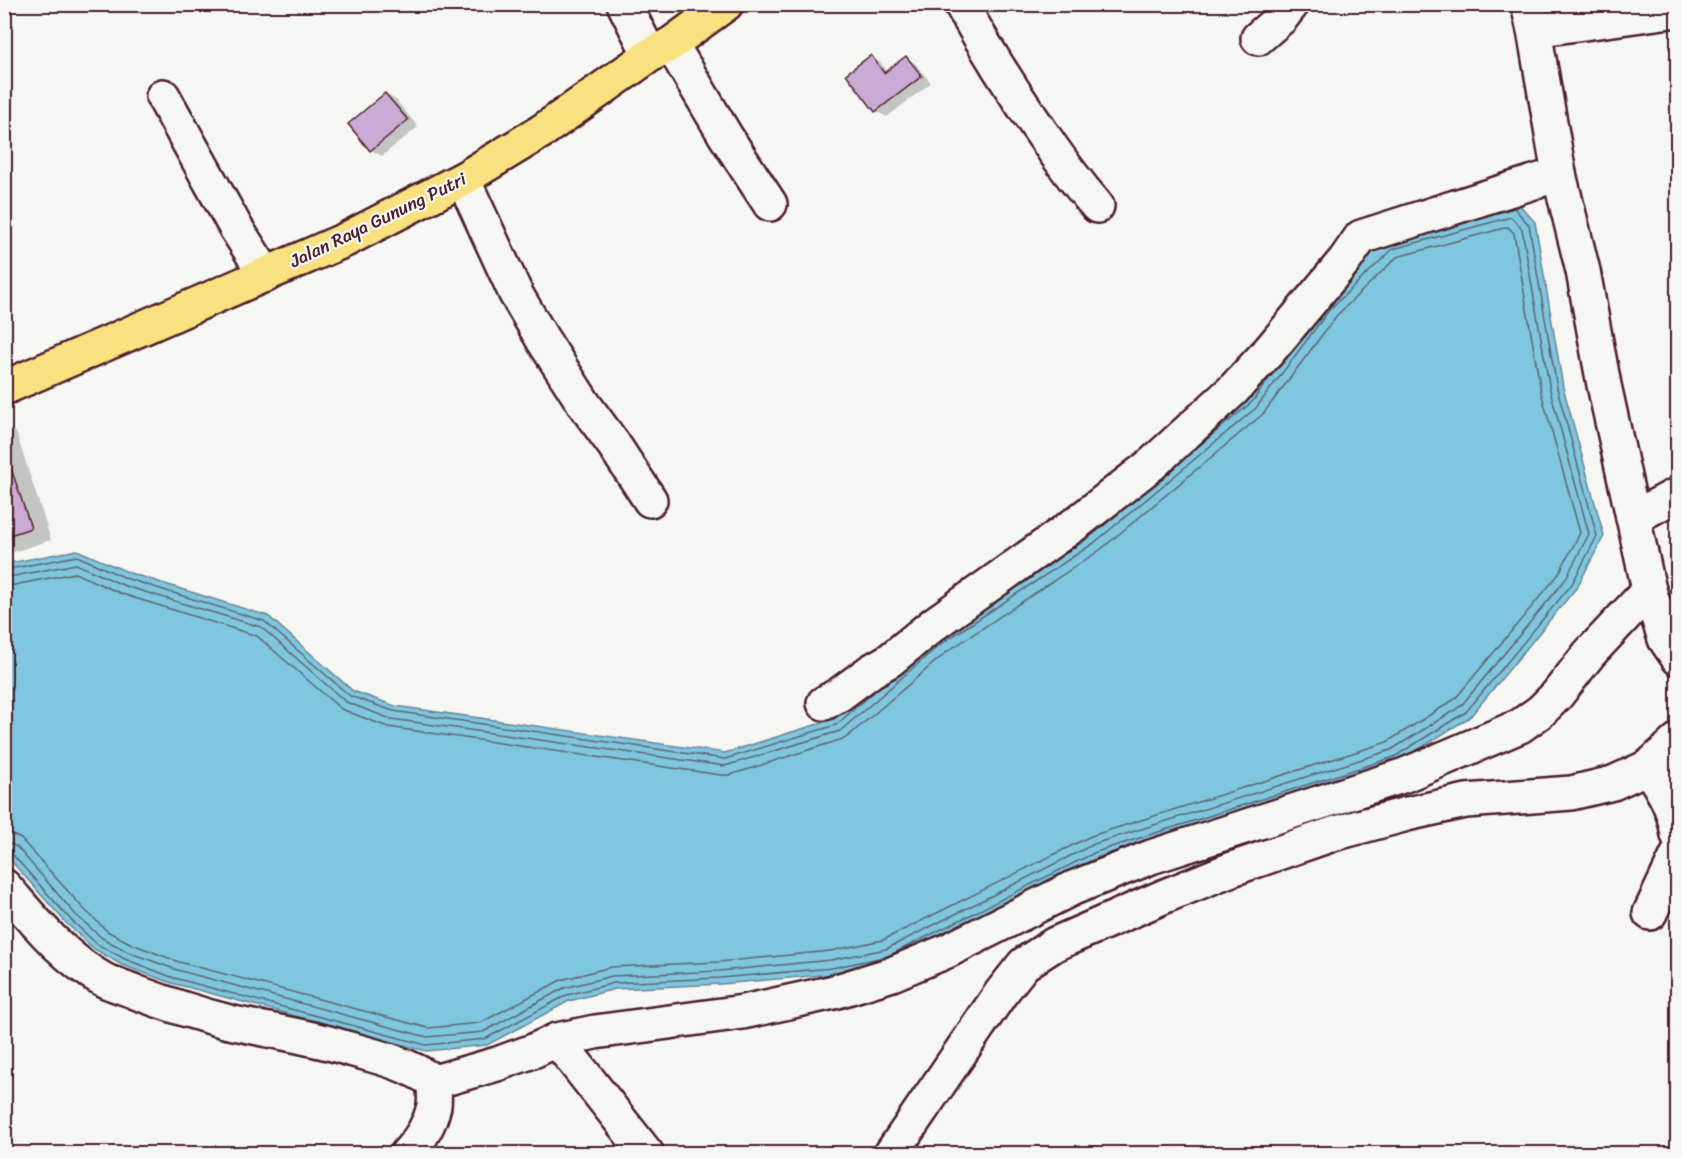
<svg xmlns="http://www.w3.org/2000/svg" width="1682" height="1158" viewBox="0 0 1682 1158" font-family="Sriracha,sans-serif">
  <rect width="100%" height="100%" fill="#f6f6f2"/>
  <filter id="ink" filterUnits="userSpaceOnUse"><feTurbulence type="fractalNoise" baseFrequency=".0167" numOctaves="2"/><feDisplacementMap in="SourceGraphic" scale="12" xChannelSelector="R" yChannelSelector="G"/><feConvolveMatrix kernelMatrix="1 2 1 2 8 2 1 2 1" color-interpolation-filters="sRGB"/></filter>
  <g filter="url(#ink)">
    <!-- water -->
    <polygon fill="#7ec7de" stroke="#698496" stroke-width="1.5" points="1516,201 1535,222 1563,387 1604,536 1577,587 1470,717 1397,763 1098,857 890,961 833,974 721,984 615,989 569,1001 487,1045 426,1051 172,983 122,965 94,949 67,924 5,854 4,564 77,550 130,573 268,616 353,691 395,706 725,753 834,719 1320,300 1386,236"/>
    <!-- shadow -->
    <g fill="#0003">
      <polygon points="871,57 881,63 888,72 906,58 916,64 931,83 887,117 876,111 848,75"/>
      <polygon points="385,94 396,100 418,127 382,156 371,150 350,124"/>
      <polygon points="4,426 16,432 51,540 4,555"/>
    </g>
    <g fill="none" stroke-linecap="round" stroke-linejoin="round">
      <!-- shore -->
      <g stroke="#5f6273" stroke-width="1.5">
        <polyline points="1194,450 1252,402 1273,373"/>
        <polyline points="1061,556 1090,537 1118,514"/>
        <polyline points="4,570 77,556 128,579 264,621 350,696 393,711 725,759 836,725 882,685"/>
        <polyline points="4,578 76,564 125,586 261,627 346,702 391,719 725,766 840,731 942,643 1094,543 1256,408 1330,309 1393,249 1511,217 1522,229 1550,390 1589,534 1565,580 1461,706 1391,750 1094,844 886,949 831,960 720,971 612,976 564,988 483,1032 427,1037 177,970 128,952 102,938 76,915 17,847 11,844 4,843"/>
        <polyline points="4,587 75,573 122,594 257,636 341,709 388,727 721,775 730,775 846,738 948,651 1100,550 1263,414 1337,315 1397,257 1508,227 1514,233 1541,392 1580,533 1558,575 1455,699 1387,742 1091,836 883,940 830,951 719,962 611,967 561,980 480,1023 428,1028 179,962 132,944 107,931 83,908 21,839 13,835 4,834"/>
        <polyline points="4,850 11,853 71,920 97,944 125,959 174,978 426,1045 485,1039 567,995 614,983 720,978 832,968 888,956 1096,852 1394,757 1466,712 1572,584 1597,536 1557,388 1529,225 1514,208 1497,213"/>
      </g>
    </g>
    <!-- building -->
    <g fill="#cbaad5" stroke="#4a1f2b" stroke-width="1.5">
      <polygon points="871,55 884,73 906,56 922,76 875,112 846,74"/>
      <polygon points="385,93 408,120 370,151 348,124"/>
      <polygon points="4,447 31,528 4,537"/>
    </g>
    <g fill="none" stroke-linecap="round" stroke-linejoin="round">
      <defs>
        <g id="minor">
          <polyline points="624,4 650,55"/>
          <path d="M961,4C985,47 1011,89 1039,129C1057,156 1076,182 1097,206"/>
          <polyline points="1528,4 1534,30 1559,174 1583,271 1604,385 1649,590 1665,639 1678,658"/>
          <polyline points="1534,30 1678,10"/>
          <polyline points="1258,38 1281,18 1292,4"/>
          <polyline points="671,44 725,135 770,204"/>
          <polyline points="163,96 236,228 266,275"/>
          <polyline points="463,179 516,294 543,340 584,404 614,445 650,500"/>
          <polyline points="1633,518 1678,494"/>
          <polyline points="824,703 840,694 871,671 890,660 934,624 1078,522 1152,464 1233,390 1269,351 1345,260 1361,237 1559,174"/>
          <path d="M1648,767C1663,790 1674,807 1678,835"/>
          <path d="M4,886C34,920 63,958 104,980C114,985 127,988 138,993C167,1004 198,1014 229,1022C265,1030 301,1035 336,1045C369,1055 405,1061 434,1082C434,1090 435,1099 434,1106C430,1124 419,1141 407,1154"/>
          <polyline points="1650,913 1678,854"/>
          <polyline points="557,1040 647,1154"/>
          <polyline points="434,1082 497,1064 533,1051 557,1040 595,1032 743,1012 834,992 892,974 947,951 1073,888 1151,857 1405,775 1520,726 1541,711 1557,695 1589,654 1649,590"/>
          <polyline points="891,1154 1001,993 1024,964 1055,944 1165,896 1232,869 1333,834 1407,814 1466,801 1571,793 1613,783 1648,767 1678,740"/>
        </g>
        <polyline id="major" points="4,388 345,240 463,179 542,131 650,55 671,44 726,4"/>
      </defs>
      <!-- minor casing -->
      <use href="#minor" stroke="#4a1f2b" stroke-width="38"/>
      <!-- major casing -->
      <use href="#major" stroke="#4a1f2b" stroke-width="38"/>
      <!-- minor -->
      <use href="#minor" stroke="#f6f6f2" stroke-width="33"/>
      <!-- major -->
      <use href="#major" stroke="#fae180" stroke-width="33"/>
    </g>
  </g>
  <g text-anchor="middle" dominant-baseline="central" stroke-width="4.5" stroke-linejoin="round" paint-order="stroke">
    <!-- street labels -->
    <g font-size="18" fill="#4a1f2b" stroke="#f6f6f2">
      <text transform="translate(378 220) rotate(-26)">Jalan Raya Gunung Putri</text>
    </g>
  </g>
  <!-- margin -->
  <rect width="1682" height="1158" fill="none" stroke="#f6f6f2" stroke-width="24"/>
  <rect x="12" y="12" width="1658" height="1134" fill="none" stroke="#4a1f2b" stroke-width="2" filter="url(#ink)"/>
</svg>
